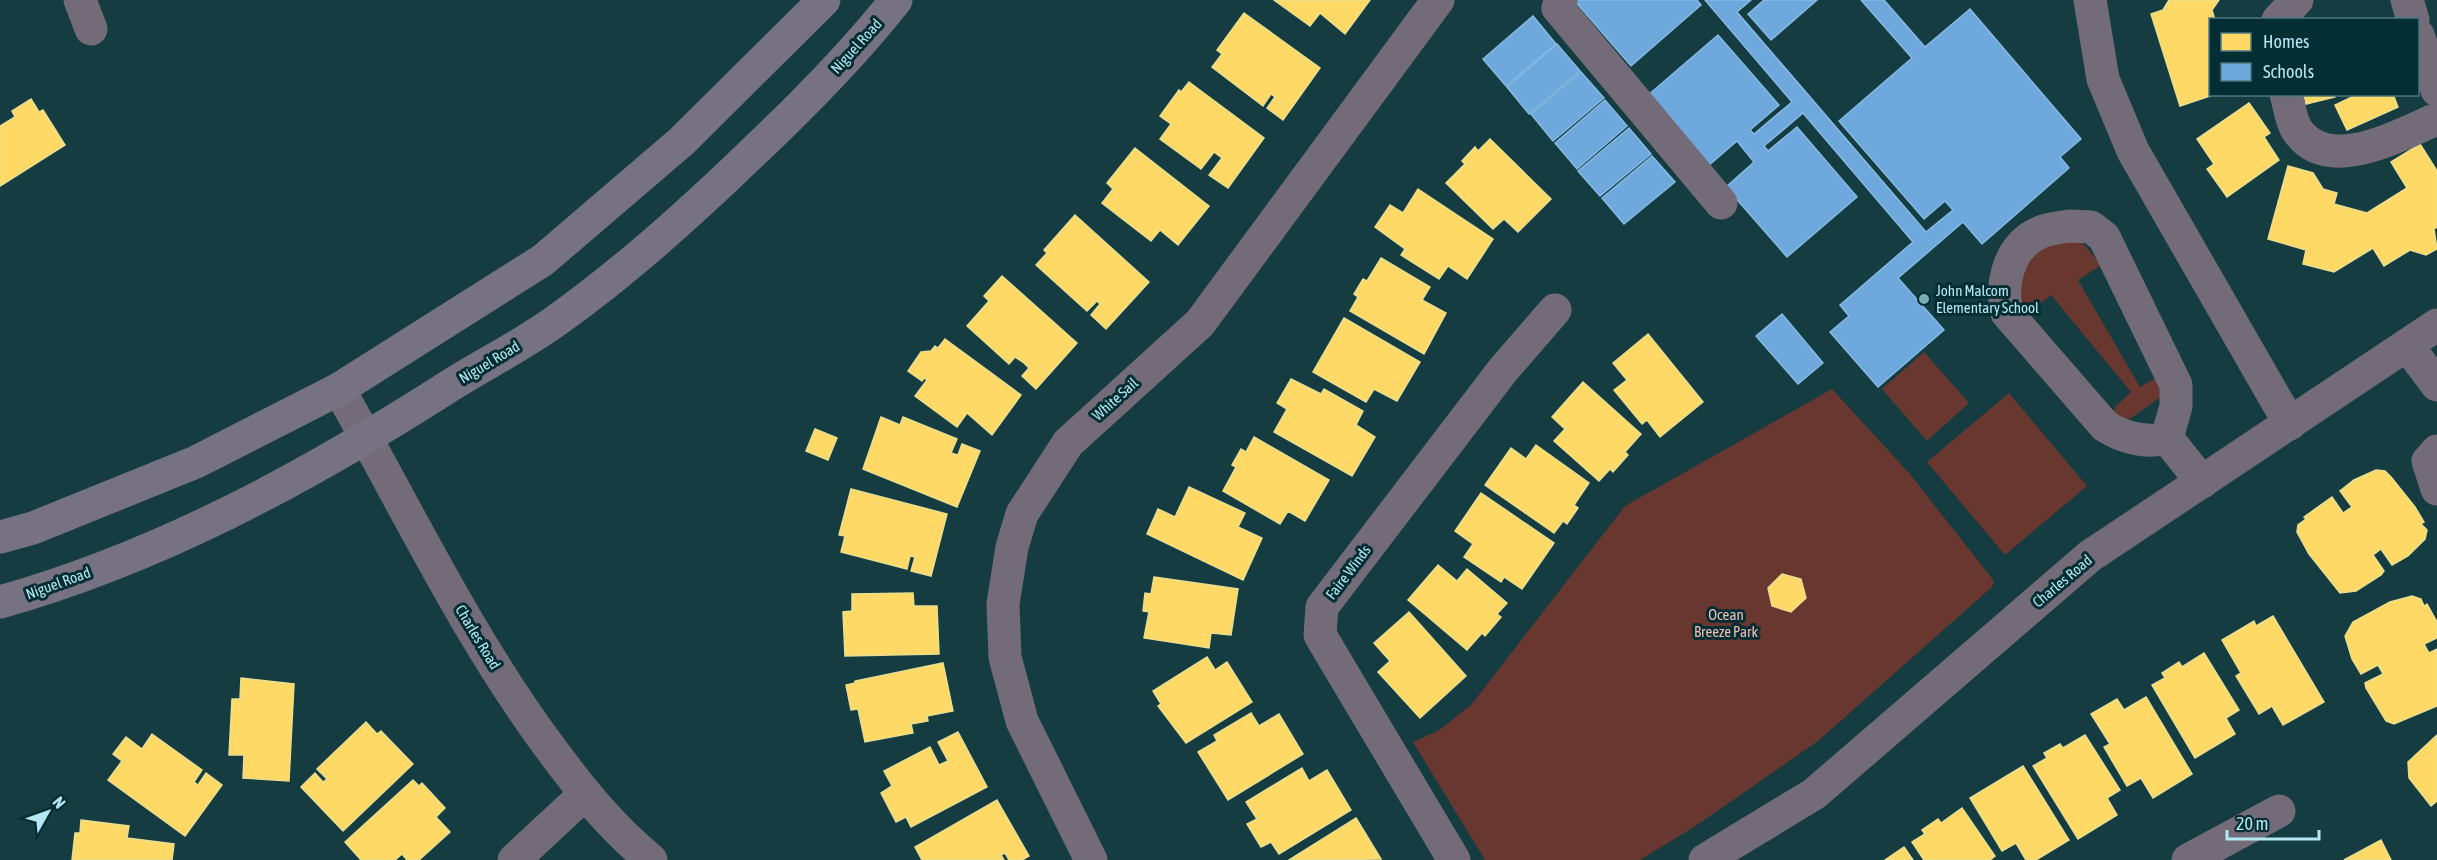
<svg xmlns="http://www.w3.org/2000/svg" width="2437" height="860" viewBox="0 0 2437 860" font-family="'Asap Condensed',sans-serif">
  <rect width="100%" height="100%" fill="#143c41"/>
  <!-- green -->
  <g fill="#68372f">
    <path d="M2069,237L2083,244L2102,265L2078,280L2140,387L2156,378L2166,393L2131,418L2122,421L2113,414L2115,407L2131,392L2051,295L2030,312L2025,310C2019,298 2019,291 2020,278C2023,246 2042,246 2069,237Z"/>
    <polygon points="1924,352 1969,403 1927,441 1882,389"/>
    <polygon points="1832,389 1910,474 1994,581 1992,587 1818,741 1697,825 1640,860 1485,860 1413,742 1438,731 1471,705 1625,506"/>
    <polygon points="2009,393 2087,486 2005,555 1927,462"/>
  </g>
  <!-- homes -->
  <g fill="#ffd966" stroke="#e8de90" stroke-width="1.5">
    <polygon points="1274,0 1370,0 1345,34 1320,13 1310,26"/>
    <polygon points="2169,0 2219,0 2212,10 2215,20 2210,20 2210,94 2216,94 2180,106 2151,14 2163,10"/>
    <polygon points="1244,13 1320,68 1283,120 1267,108 1275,97 1271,94 1263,106 1212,67 1222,54 1217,50"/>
    <polygon points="1189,82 1264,138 1228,188 1209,175 1222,158 1214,152 1201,169 1160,139 1171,124 1160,116 1179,90 1181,92"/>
    <polygon points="2304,94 2335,94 2335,97 2306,104"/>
    <polygon points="2358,94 2393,94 2398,107 2347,130 2335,105"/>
    <polygon points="31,99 39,112 43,110 65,145 0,186 0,126 15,117 12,111"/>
    <polygon points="2249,103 2270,133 2264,137 2279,160 2227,197 2207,169 2214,164 2197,139"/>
    <polygon points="1490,139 1551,199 1518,232 1504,219 1493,229 1446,183 1465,164 1462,161 1475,147 1478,151"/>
    <polygon points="2420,144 2437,171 2437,227 2434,229 2437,249 2426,255 2410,250 2384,266 2373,248 2334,272 2303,264 2306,250 2268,239 2288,166 2313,173 2323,189 2337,193 2334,204 2367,213 2407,188 2391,162"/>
    <polygon points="1135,148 1209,206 1178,245 1160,230 1151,241 1102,203 1113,189 1107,183"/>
    <polygon points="1418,189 1493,239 1467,279 1448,266 1439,279 1401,255 1405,249 1375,227 1390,205 1403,213"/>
    <polygon points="1075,215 1149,282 1106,329 1091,315 1100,304 1097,301 1087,311 1036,265 1047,253 1044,250"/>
    <polygon points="1381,258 1430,287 1422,300 1446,313 1424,354 1350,311 1358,297 1354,294 1363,279 1367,281"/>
    <polygon points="1002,276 1077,343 1036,389 1022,376 1029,368 1024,363 1015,357 1009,364 967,326 989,301 984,296"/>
    <polygon points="1344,318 1420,362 1397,401 1374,389 1366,402 1313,372"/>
    <polygon points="1648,334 1703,402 1660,437 1647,420 1642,424 1614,390 1627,380 1613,363"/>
    <polygon points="945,339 1021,395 992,435 967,413 957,427 915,396 927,380 924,378 922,381 908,371 921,352 931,351 935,346 938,348"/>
    <polygon points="1291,379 1321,394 1324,389 1363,411 1356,425 1375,437 1352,476 1274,432 1287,409 1277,403"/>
    <polygon points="1583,382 1641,434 1625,452 1628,455 1613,472 1610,469 1599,481 1554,441 1565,429 1552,417"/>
    <polygon points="881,417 900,425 903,417 957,439 951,453 958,455 962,444 980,451 957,507 863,469"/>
    <polygon points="815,429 837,438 828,460 806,451"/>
    <polygon points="1254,437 1329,480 1305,521 1288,511 1280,524 1223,491 1236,467 1232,465 1241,449 1246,452"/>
    <polygon points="1536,445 1589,483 1574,505 1578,508 1567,524 1563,521 1554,533 1485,485 1511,448 1526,459"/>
    <polygon points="2376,470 2385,471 2391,477 2415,507 2424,522 2421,524 2427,530 2425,539 2408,556 2392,565 2381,549 2373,555 2384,571 2381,575 2356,591 2340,593 2309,554 2297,532 2298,525 2306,519 2304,517 2332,497 2343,513 2352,507 2340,491 2354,480"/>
    <polygon points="1189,487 1245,513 1238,527 1262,538 1243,580 1147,534 1158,509 1175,517"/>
    <polygon points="851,489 947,514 931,576 911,571 915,557 910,556 907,569 841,552 845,536 839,535"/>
    <polygon points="1481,493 1554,543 1522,589 1504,577 1501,582 1464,557 1473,544 1455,531"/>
    <polygon points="1438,565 1457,581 1467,569 1507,603 1497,614 1501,617 1485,636 1482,633 1467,650 1408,600"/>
    <polygon points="1782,574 1801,579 1806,598 1791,612 1772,606 1768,588"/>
    <polygon points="1154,577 1238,589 1231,635 1211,633 1209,648 1144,638 1149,612 1143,611 1145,593 1151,594"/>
    <polygon points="913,593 914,606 937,606 939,654 845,656 843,612 852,611 852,594"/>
    <polygon points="2412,596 2421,599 2424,606 2427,604 2437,622 2437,638 2424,644 2429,653 2437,649 2437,706 2394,724 2386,721 2366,688 2365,683 2383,674 2378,665 2361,674 2352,659 2345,636 2353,622 2390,602"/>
    <polygon points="1409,612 1466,676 1420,718 1378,672 1390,661 1374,643"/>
    <polygon points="2273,616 2324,702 2283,725 2272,706 2259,714 2236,676 2241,673 2222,640 2254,621 2256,626"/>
    <polygon points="2204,653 2239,710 2226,718 2235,734 2195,758 2152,685 2165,678 2162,673 2179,662 2182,667"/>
    <polygon points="1207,657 1215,670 1227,662 1252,702 1186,743 1158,706 1161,704 1153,691"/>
    <polygon points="943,663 953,711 927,716 928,721 911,724 913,733 865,742 858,709 851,710 846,685 855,683 855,681"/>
    <polygon points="241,678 294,684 289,781 243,778 244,755 229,755 232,699 240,699"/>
    <polygon points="2146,697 2192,774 2153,798 2141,778 2127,786 2104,747 2110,744 2091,714 2117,699 2124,710"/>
    <polygon points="1251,713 1259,726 1279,714 1303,754 1228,800 1198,752 1217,741 1214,735"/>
    <polygon points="366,722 377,734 381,731 413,764 343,831 301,787 315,773 323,782 327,779 317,769"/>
    <polygon points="958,732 987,787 911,827 906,817 896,822 881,793 892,786 884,771 930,747 939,765 948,761 938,742"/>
    <polygon points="152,734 202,770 194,782 198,785 206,773 222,785 185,836 108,780 122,761 113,754 126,737 142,749"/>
    <polygon points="2085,735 2120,790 2107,798 2117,815 2078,839 2033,766 2047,758 2044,753 2060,744 2063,748"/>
    <polygon points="2437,735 2437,801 2431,806 2409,778 2408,762"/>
    <polygon points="2023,766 2069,840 2036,860 2026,860 2016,843 2002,851 1970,798"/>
    <polygon points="1302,768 1309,781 1327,770 1351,810 1279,854 1271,842 1261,847 1247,824 1257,819 1246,802"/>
    <polygon points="413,780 419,786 422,783 445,808 436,817 450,832 419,860 407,860 402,854 395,860 361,860 345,842"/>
    <polygon points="997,800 1029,856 1022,860 1009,860 1005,853 1001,855 1004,860 922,860 915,847"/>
    <polygon points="1962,808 1995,856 1990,860 1924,860 1912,842 1925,834 1922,830 1938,819 1941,823"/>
    <polygon points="1356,818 1381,859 1289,860"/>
    <polygon points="81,820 129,826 127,838 174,844 172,860 72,860 75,833 80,833"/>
    <polygon points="2381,840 2391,860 2344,860"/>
    <polygon points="1904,847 1913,860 1885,860"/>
  </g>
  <!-- schools -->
  <g fill="#6fa8dc" stroke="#84bbe3" stroke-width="1.5">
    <polygon points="1574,0 1697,0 1701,5 1631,66"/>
    <polygon points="1705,0 1751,0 1737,12 1926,232 1953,210 1945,201 1924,219 1839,121 1912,58 1861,0 1884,0 1925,47 1970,9 2081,139 2060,157 2069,168 1982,244 1963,222 1898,278 1944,330 1878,387 1830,332 1849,316 1840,305 1913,242 1803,113 1764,146 1768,151 1797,127 1857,197 1787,257 1726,187 1754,162 1737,141 1708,166 1647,96 1718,35 1779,105 1750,130 1754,134 1792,102"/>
    <polygon points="1764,0 1817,0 1771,40 1748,14"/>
    <polygon points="1533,16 1556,44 1506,86 1483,59"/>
    <polygon points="1557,44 1580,71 1529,114 1507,87"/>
    <polygon points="1581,72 1604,98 1553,141 1531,114"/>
    <polygon points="1605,100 1627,126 1577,169 1555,143"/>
    <polygon points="1629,128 1651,154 1600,196 1578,171"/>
    <polygon points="1652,156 1675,182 1624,224 1602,198"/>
    <polygon points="1782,314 1823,363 1798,384 1756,336"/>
  </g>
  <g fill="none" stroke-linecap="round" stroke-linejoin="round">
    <!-- minor -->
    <g stroke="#736c78" stroke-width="33">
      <polyline points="80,0 91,29"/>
      <polyline points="1561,0 1558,8 1721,203"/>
      <polyline points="2090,0 2103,79 2133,151 2290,424"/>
      <polyline points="2407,0 2413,20"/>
      <polyline points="2278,20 2297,0"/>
      <polyline points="2418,35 2437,90"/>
      <path d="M2286,94C2289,105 2291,121 2297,130C2328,176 2399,135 2437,119"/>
      <path d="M2069,226L2091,227L2104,237L2176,385V406L2167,438C2146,444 2122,437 2105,426L2007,313C2000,283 2009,245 2041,232C2049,228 2060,228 2069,226Z"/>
      <polyline points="2407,345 2437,385"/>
      <path d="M339,389C408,511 469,640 554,753C583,792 613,829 651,860"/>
      <polyline points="2167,438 2202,482"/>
      <polyline points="2437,451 2428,461 2437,489"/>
      <polyline points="514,860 585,794"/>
      <polyline points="1091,860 1022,721 1005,657 1003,604 1012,547 1022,514 1068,443 1200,323 1438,0"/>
      <polyline points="1454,860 1320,635 1322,607 1503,370 1555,310"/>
      <polyline points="1705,860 1814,794 2090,556 2437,325"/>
      <polyline points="2188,860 2279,811"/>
    </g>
    <!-- major -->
    <g stroke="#777282" stroke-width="33">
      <polyline points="0,537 33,528 196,462 339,389 543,260 682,141 824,0"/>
      <path d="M0,602C157,558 303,479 440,392C478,367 520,347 557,320C626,271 688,215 749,156C801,107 852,56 896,0"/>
    </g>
  </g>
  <!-- markers -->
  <circle fill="#7cacb4" stroke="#052d34" stroke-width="2" cx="1924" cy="299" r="6"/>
  <g text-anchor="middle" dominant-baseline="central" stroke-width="6" stroke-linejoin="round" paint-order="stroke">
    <!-- street labels -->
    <g font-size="15" fill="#b4e8f2" stroke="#052d34">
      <text transform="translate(856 46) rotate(-48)">Niguel Road</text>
      <text transform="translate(489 362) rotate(-31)">Niguel Road</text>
      <text transform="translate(1115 399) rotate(-42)">White Sail</text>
      <text transform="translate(1348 572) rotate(-53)">Faire Winds</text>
      <text transform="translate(2062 581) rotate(-40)">Charles Road</text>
      <text transform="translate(58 583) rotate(-20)">Niguel Road</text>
      <text transform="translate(478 637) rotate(59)">Charles Road</text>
    </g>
    <!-- poi labels -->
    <g font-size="15" fill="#b4e8f2" stroke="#052d34" text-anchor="start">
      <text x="1936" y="290">John Malcom<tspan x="1936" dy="17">Elementary School</tspan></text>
    </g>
    <!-- park labels -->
    <g font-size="15" fill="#f0bdb3" stroke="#052d34">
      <text x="1726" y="614">Ocean<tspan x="1726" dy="17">Breeze Park</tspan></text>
    </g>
  </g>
  <!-- legend -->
  <rect x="2209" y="18" width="210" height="78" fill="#052d34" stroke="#4b7880" stroke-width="1.5"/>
  <rect x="2221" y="33" width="30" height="18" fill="#ffd966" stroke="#4b7880" stroke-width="1.5"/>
  <text x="2263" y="48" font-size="18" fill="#b4e8f2">Homes</text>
  <rect x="2221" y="63" width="30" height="18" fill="#6fa8dc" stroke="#4b7880" stroke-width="1.5"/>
  <text x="2263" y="78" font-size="18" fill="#b4e8f2">Schools</text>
  <!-- north arrow -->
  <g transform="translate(48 812) rotate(50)" stroke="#052d34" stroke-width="4.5" paint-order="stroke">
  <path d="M0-4.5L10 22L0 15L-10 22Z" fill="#b4e8f2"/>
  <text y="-9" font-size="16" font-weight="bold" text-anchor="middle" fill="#b4e8f2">N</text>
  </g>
  <!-- scale -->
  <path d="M2227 830v9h92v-9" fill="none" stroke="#b4e8f2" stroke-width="3"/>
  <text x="2236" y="830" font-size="18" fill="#b4e8f2" stroke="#052d34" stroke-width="4.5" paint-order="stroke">20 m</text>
</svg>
